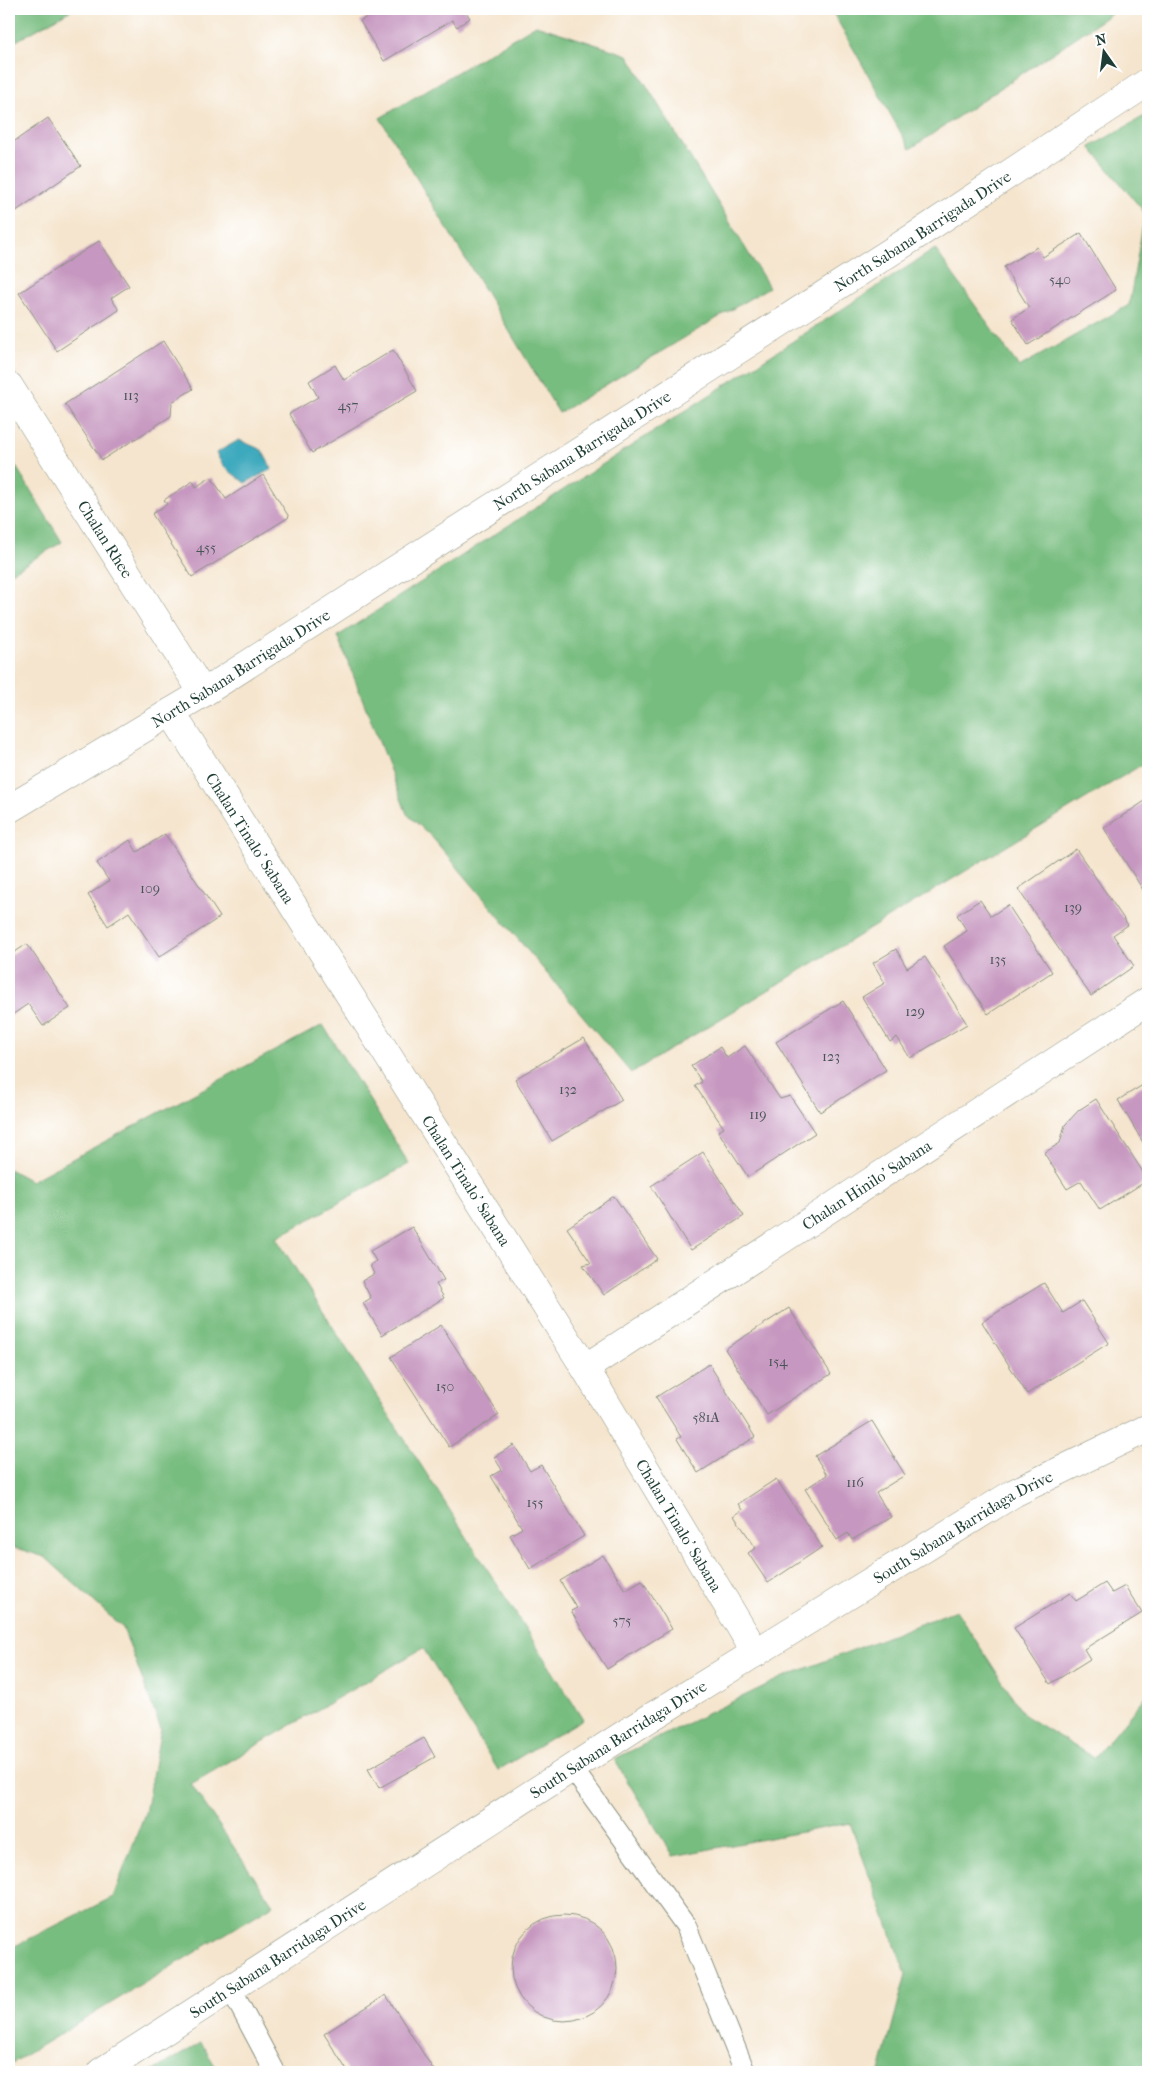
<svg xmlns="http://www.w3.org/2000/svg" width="1157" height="2081" viewBox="0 0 1157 2081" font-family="'IM FELL French Canon',serif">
  <rect width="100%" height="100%" fill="#fff"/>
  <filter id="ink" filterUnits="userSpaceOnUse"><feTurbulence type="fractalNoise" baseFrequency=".02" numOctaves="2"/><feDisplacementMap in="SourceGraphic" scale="10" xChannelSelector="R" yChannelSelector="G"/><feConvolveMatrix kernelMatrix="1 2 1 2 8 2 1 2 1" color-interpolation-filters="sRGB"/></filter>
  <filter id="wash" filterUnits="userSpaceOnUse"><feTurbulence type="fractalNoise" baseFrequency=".0096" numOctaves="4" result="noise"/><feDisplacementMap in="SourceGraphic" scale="20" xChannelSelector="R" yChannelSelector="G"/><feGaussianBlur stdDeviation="1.12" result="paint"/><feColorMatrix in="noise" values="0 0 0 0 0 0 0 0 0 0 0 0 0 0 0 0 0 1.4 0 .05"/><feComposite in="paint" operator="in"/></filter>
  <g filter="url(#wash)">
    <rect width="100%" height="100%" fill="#f5e5ce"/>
    <!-- forest -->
    <g fill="#78bd80" stroke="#4c7d5a">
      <polygon points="9,9 73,9 9,45"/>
      <polygon points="831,9 1118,9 910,149"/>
      <polygon points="536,25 628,55 769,287 559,413 380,118"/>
      <polygon points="1148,114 1148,761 631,1073 431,836 407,814 338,636 935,249 1019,367 1129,305 1145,213 1090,147"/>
      <polygon points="9,455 62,542 9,574"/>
      <polygon points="323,1025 409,1164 276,1238 583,1719 498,1770 423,1648 191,1784 273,1905 9,2065 9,1949 113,1897 145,1813 161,1729 123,1628 45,1557 9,1546 9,1169 31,1181"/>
      <polygon points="956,1610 1025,1716 1094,1758 1148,1694 1148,2072 880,2072 906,1974 850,1823 673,1856 614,1759 781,1678"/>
      <polygon points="201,2043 219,2072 151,2072"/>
    </g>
    <!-- water -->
    <polygon fill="#3da9bd" stroke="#2e7378" points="239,440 262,450 272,469 245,483 223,466 216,453"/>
    <g id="blocks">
      <!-- building -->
      <g fill="#c697c0">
        <polygon points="372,9 464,9 470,18 457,27 452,20 384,61 360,21 374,13"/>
        <polygon points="48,118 81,166 9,216 9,145"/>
        <polygon points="1081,233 1116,290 1028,345 1012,319 1029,308 1004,267 1037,247 1043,257"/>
        <polygon points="99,241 129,286 111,298 119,310 57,351 19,293"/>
        <polygon points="163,341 193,389 172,402 171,416 102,460 65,404"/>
        <polygon points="393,350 417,391 312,453 289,414 318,397 309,381 335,365 344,380"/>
        <polygon points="263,475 289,517 192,577 152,514 167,504 164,500 193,481 196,487 211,477 226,499"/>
        <polygon points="1148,799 1148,891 1145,893 1104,828"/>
        <polygon points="165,834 220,917 159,957 129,912 108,926 88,895 109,881 97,863 130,840 137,852"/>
        <polygon points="1076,849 1128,925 1113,935 1134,966 1091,996 1018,889"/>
        <polygon points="980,900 991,916 1008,905 1052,972 988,1014 944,946 967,931 957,915"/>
        <polygon points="27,944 70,1008 43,1026 28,1004 9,1017 9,956"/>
        <polygon points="896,949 907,968 925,957 967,1024 910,1058 897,1037 890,1042 862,997 885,983 873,963"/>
        <polygon points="843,1001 886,1070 820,1112 776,1042"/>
        <polygon points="584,1038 622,1100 552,1141 515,1079"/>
        <polygon points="745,1046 780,1099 790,1096 815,1133 748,1177 718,1131 724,1128 695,1086 702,1082 691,1066 720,1047 727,1058"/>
        <polygon points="1148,1082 1148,1151 1118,1100"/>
        <polygon points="1096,1099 1148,1180 1100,1210 1081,1181 1067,1189 1044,1153 1060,1143 1065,1125 1079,1110"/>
        <polygon points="703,1152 744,1216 691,1250 651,1186"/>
        <polygon points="614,1196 657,1259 604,1295 583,1265 591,1263 567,1228"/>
        <polygon points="412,1227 444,1280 436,1284 444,1298 382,1335 363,1303 371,1298 362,1281 374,1274 370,1265 376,1261 370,1251"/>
        <polygon points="1044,1283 1063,1313 1082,1301 1109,1343 1027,1394 982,1322"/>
        <polygon points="789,1308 831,1374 767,1415 725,1349"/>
        <polygon points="441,1325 499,1415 449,1447 391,1357"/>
        <polygon points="709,1364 755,1437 698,1473 677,1439 681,1437 656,1397"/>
        <polygon points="872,1421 905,1475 876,1493 891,1517 852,1540 848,1533 837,1540 805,1489 827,1475 815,1456"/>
        <polygon points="514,1445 530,1471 541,1465 584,1536 530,1569 510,1535 522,1528 491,1476 502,1470 494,1457"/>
        <polygon points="776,1479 822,1547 768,1583 748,1553 756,1548 734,1516 742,1510 738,1504"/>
        <polygon points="603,1555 625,1590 642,1580 672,1629 607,1669 571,1611 577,1608 560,1581"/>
        <polygon points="1105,1583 1112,1593 1125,1586 1142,1613 1084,1649 1090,1659 1050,1684 1014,1628 1070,1593 1076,1601"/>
        <polygon points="424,1738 435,1757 379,1788 368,1769"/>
        <circle cx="564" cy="1968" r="53"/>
        <polygon points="386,1995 435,2072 348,2072 324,2034"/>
      </g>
    </g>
  </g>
  <g filter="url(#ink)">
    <use href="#blocks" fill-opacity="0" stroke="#8a9181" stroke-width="1"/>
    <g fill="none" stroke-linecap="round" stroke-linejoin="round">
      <defs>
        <g id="lane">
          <polyline points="572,1768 686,1926 745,2072"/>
          <polyline points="231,1989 275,2072"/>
        </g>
        <g id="street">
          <path id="s1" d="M9,386L203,693"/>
          <path id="s2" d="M171,712L585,1368L756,1653"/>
          <path id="s3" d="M585,1368L1148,1001"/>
        </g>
        <g id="secondary">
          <path id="s4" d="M9,809L203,693L917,235L1148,82"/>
          <path id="s5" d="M101,2072L637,1726L1014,1493L1148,1428"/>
        </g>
      </defs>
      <!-- lane casing -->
      <use href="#lane" stroke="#8a9181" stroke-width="22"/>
      <!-- street casing -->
      <use href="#street" stroke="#8a9181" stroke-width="29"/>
      <!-- secondary casing -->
      <use href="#secondary" stroke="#8a9181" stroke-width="29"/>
      <!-- lane -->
      <use href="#lane" stroke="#fff" stroke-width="20"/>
      <!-- street -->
      <use href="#street" stroke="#fff" stroke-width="28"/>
      <!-- secondary -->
      <use href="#secondary" stroke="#fff" stroke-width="28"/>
    </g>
  </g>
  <g text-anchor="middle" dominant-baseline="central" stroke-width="5" stroke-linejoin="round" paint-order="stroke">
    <!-- number labels -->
    <g font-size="14" fill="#495457">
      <text x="1060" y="279">540</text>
      <text x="131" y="395">113</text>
      <text x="348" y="405">457</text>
      <text x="206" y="547">455</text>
      <text x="150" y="888">109</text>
      <text x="1073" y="907">139</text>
      <text x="998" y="959">135</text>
      <text x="915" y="1011">129</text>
      <text x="831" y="1056">123</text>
      <text x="568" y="1089">132</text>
      <text x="758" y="1114">119</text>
      <text x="778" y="1361">154</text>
      <text x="445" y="1386">150</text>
      <text x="706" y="1417">581A</text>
      <text x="855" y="1482">116</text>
      <text x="535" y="1502">155</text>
      <text x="622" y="1620">575</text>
    </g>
    <!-- street labels -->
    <g font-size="16" fill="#1f3d34" stroke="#fff">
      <text stroke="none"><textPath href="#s4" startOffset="1081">North Sabana Barrigada Drive</textPath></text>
      <text stroke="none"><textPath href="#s4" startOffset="676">North Sabana Barrigada Drive</textPath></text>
      <text stroke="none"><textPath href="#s1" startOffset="181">Chalan Rhee</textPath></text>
      <text stroke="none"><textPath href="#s4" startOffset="271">North Sabana Barrigada Drive</textPath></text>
      <text stroke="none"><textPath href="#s2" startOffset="149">Chalan Tinalo' Sabana</textPath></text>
      <text stroke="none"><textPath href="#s2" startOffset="554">Chalan Tinalo' Sabana</textPath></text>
      <text stroke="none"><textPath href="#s3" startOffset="336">Chalan Hinilo' Sabana</textPath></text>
      <text stroke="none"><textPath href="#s2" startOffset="959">Chalan Tinalo' Sabana</textPath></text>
      <text stroke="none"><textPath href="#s5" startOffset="1020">South Sabana Barridaga Drive</textPath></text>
      <text stroke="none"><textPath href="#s5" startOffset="615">South Sabana Barridaga Drive</textPath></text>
      <text stroke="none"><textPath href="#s5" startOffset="210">South Sabana Barridaga Drive</textPath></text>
    </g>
  </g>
  <!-- margin -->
  <rect width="1157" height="2081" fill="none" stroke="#fff" stroke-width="30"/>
  <!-- north arrow -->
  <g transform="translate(1104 52) rotate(346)" stroke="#ffffff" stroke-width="4" paint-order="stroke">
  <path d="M0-4L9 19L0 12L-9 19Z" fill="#1f3d34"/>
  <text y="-8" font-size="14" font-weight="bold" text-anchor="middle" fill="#1f3d34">N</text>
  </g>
</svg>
